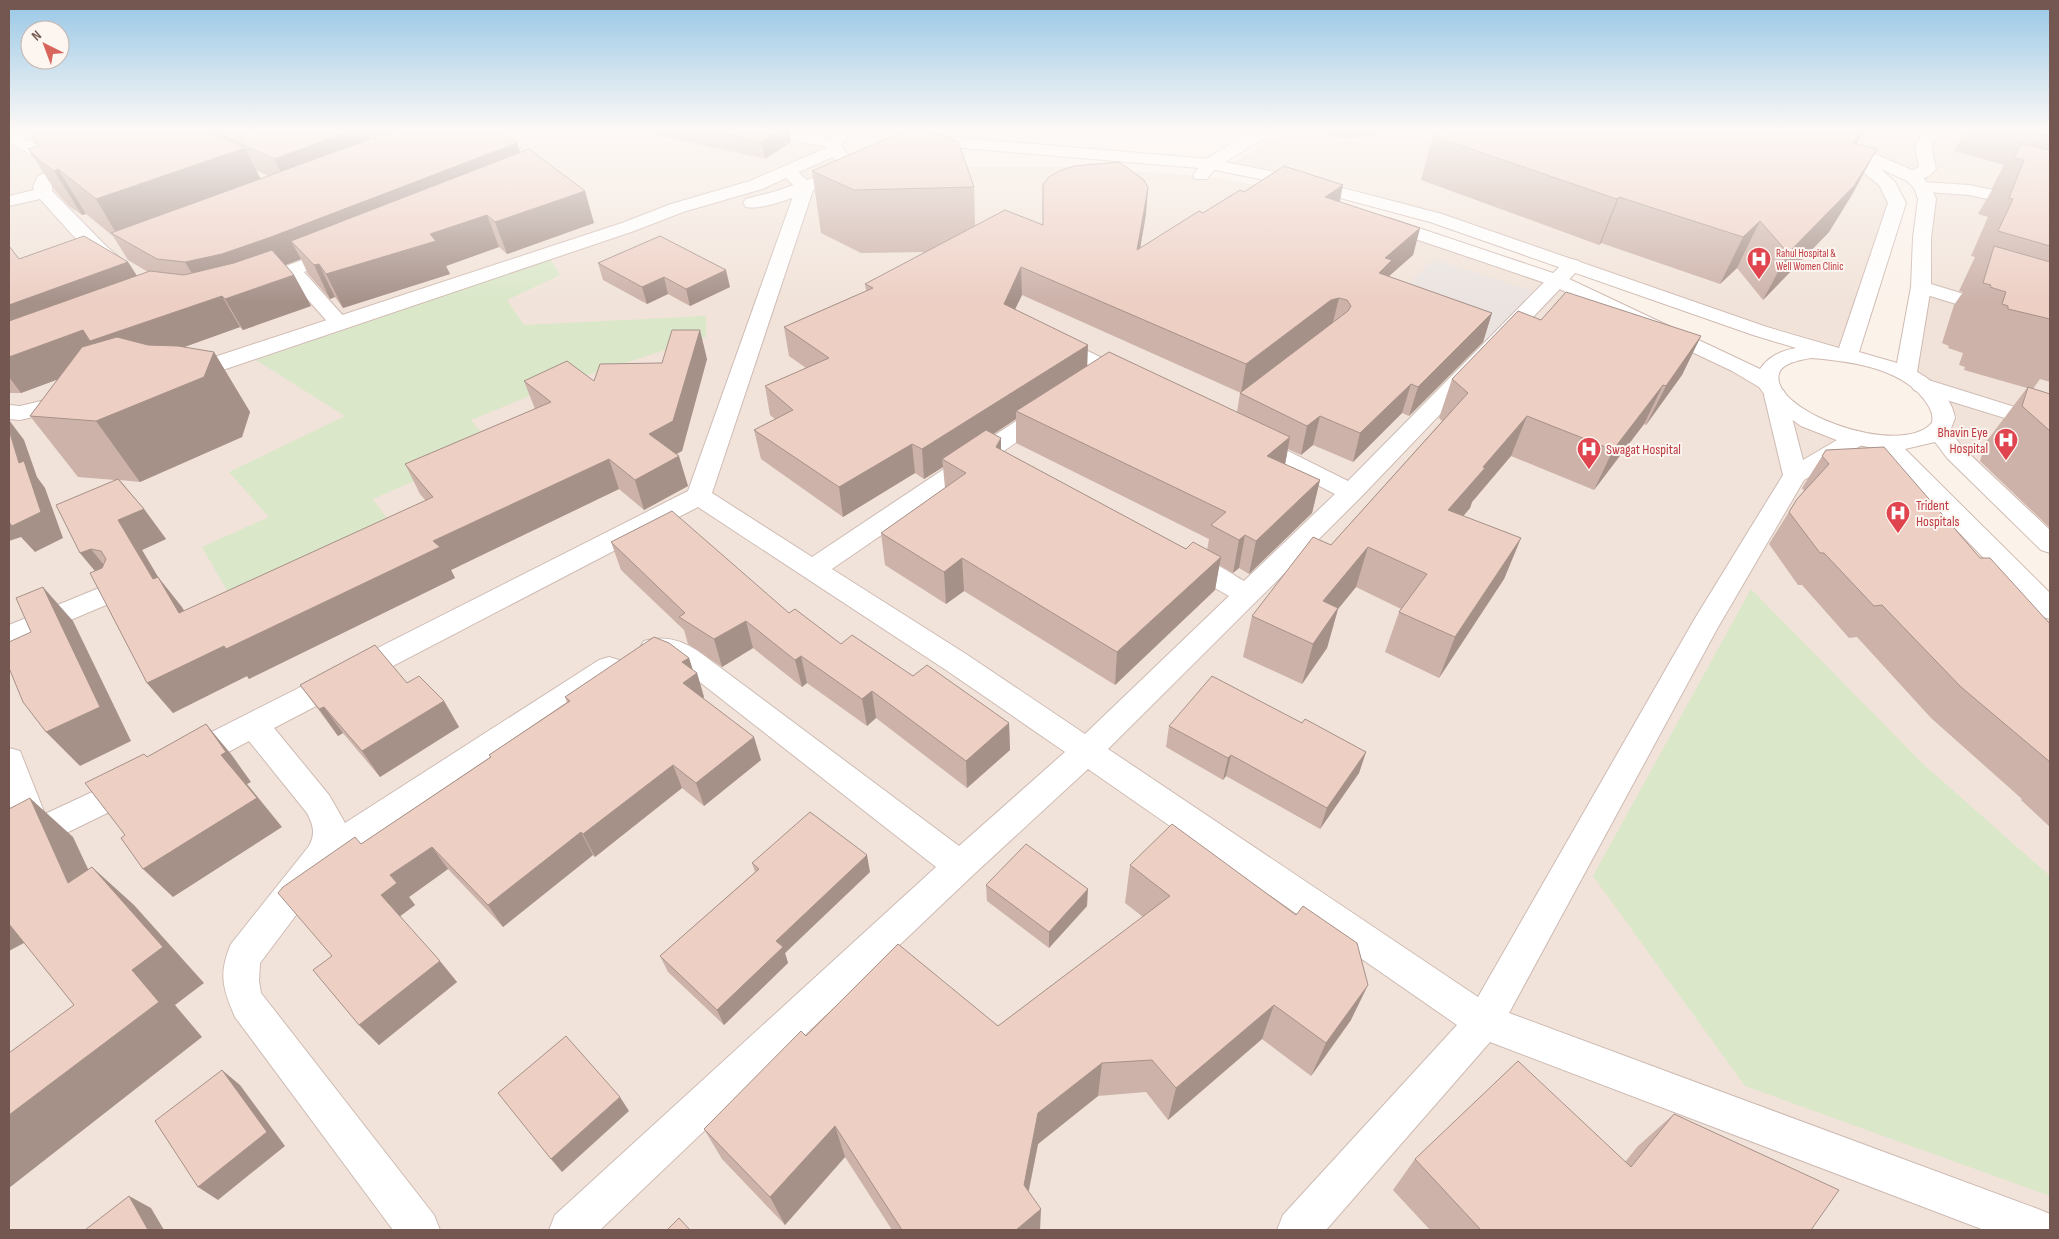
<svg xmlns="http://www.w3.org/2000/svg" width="2059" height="1239" viewBox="0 0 2059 1239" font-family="'Sofia Sans Condensed',sans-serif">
  <rect width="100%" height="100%" fill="#fbf2ea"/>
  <!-- residential -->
  <g fill="#f1e3d9">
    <polygon points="9,129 844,129 835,135 837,156 921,167 1069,166 1190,175 1231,180 1272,189 1549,280 1733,366 1806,423 1867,448 1883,446 2018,585 2050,615 2050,1230 9,1230"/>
    <polygon points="1282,129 1771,129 1866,169 1893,201 1840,347 1765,325 1435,212 1312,177 1232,163 1274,137"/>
    <polygon points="1807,129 2050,129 2050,542 2000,495 1946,433 1957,417 1942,396 1914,375 1924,187"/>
  </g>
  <!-- industrial -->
  <polygon fill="#eae3df" points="1433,259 1542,294 1493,342 1389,304"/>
  <!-- green -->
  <g fill="#dae7c9">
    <polygon points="550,259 560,275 507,300 524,325 706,316 706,337 556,385 471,420 493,447 373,499 396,531 237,608 202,547 269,517 229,472 345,416 256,360"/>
    <polygon points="1751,589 1922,763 2050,876 2050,1196 1745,1086 1593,876"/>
  </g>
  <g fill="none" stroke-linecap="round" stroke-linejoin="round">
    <defs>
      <g id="street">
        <polygon points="752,129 784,129 839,140 841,143 839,146 833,148 760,134 754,132"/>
        <polygon points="1256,129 1275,129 1273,132 1216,168 1207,179 1195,179 1193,175 1204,160"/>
        <path d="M1928,129H1944L1931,145L1936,169C1930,177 1917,183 1907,181L1905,177L1907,173L1919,167L1915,145Z"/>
        <path d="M9,130L70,163L81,160L87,161L89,165L87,169L52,182V191L106,246L126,263L123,267C119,268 115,269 111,268C92,260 56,216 40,199L9,206V196L34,190L33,187L38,176L55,168L9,142Z"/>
        <path d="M788,167L794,168L814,187L712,493L812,557L1040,405L1048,403L1056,405L1059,410L1056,415L832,569L966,654L1085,734L1229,596L1176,566L1172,560L1176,554C1196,548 1226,571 1244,581L1335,494L1244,447L1240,442L1244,437L1252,435L1260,437L1348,481L1565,261L1572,259L1579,261L1582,265L1579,269L1360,498L1108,749L1478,997L1694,620L1783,475L1764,395L1767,390L1775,388L1783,390L1786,395L1803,460L1849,433L1857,431L1865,433L1869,438L1865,443L1804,480L1717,629L1509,1013L2038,1209L2050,1214V1230H1984L1490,1042L1326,1230H1277L1283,1215L1457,1025L1088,769L972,876L600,1230H549L555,1215L936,867L678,665L669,660L644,655L640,648L644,641C664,635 681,640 698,651L959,846L1065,752L946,670L698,507L274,728L329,795L345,823L599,660L609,657L619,660L623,668L619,676L333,866L260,963L259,981L261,993L434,1215L440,1230H393L235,1017C223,989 218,974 231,944L309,846C316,833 313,825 307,813L249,741L200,767L189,770L178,767L174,758L178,749L688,491L796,188L780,172L782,168Z"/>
        <polygon points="1922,182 1969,185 2050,202 2050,212 1969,195 1916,191 1913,187 1916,183"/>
        <polygon points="339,246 346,248 348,252 346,256 304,272 346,319 349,323 346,327 339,329 332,327 289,278 263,288 256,290 249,288 246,284 249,280"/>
        <polygon points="1921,281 2050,320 2050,333 1914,291 1911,287 1914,283"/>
        <polygon points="1054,336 1061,338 1135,374 1138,379 1135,384 1127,386 1119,384 1047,346 1044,342 1047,338"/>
        <polygon points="1922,378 2050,418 2050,432 1914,390 1911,385 1914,380"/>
        <polygon points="116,581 125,583 129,590 125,597 9,646 9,625"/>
        <polygon points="9,748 20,751 45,814 133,773 144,777 149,786 144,795 9,861 9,831 17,827 9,803"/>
      </g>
      <g id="secondary">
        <polygon points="838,129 855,129 841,144 842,148 854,160 852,164 840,164 832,157 762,189 683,212 634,231 211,374 186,380 178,379 175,374 178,369 622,223 671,204 750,181 826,148 825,143"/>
        <path d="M1796,129H1817L1919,173L1931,187L1936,199L1931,238V287L1917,372C1934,381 1952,398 1955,418L1950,431L1963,448L2050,530V553L2041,550L1947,458L1935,442L1905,449L2050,593V619L2040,616L1878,449L1839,441L1801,426L1773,406L1759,387L1732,371L1551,285L1377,226L1374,222L1377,218L1383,217L1389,218L1565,277L1760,369C1769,356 1781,351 1796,348L1753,335L1430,222L1299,187L1210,169L951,147L945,145L943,142L945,139L951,137L1210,159L1301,177L1442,214L1767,327L1839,348L1888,203L1879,185L1857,167L1859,163L1865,162L1798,132ZM1881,169L1907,181L1914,188L1918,199L1913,238L1911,287L1897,363L1859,352L1906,203L1895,182ZM1811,358C1848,361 1898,367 1923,398C1929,406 1934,413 1932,423C1899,460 1762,408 1780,371C1785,362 1802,360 1811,358Z"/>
        <path d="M848,165L854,166L856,170L854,174C831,182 768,212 746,207L743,203L746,199L777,191Z"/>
        <polygon points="71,394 79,396 82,401 79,406 20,420 9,419 9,405 20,406"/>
      </g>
    </defs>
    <!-- street casing -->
    <use href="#street" stroke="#cebbb4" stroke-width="2"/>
    <!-- secondary casing -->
    <use href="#secondary" stroke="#d0bab2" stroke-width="2"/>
    <!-- street -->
    <use href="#street" fill="#fff" fill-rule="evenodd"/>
    <!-- secondary -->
    <use href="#secondary" fill="#fff" fill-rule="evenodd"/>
  </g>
  <!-- wall -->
  <g fill="#ccb2a9" fill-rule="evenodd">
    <path d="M59,129H498L517,143L520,152L594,223L507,254L499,247L446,266L450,274L343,308L335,297L330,299L308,274L301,259L286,265L294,275L311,306L243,330L240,327L184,347L214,352L250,412L242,437L140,482L120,480L144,509L166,539L142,550L158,577L184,611L426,501L420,494L405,464L535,409L524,381H594L662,363L707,359L682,451L677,454L688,486L644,510L619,489L451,570L455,578L249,679L247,676L173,713L147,683L95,571L80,553L115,480L78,477L30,416L58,379L21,393H10L9,392V246L19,259L128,262L137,276L148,272L128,260L113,236L86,214L82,215L69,206L56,192L28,149L38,146L32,137ZM367,131L376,137L370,139ZM256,170L268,176L261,179Z"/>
    <polygon points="630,129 789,129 791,142 765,159"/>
    <polygon points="793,129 811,129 806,132"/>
    <polygon points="1316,129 1379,129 1379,132 1369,137 1340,138"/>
    <polygon points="1864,129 1856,144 1853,193 1829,232 1763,300 1737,268 1720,284 1601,243 1599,245 1421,180 1433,136"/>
    <polygon points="1967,129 2050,129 2050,382 2040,379 2033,389 2050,394 2050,528 1980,461 1986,442 2027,388 1964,370 1965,367 1959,365 1963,353 1948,348 1949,346 1942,343 1954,305 1963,292 1959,291 1975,257 1971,256 1988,217 1978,214 1993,188 1992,188 2004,165 1954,151"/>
    <path d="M812,171L974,187L975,226L1042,224L1146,214L1140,249L1203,213L1244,192L1340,202L1420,228L1413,255L1389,276L1492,313L1483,342L1409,416L1402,413L1353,462L1313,445L1301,455L1288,449L1285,464L1320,480L1312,513L1249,574L1239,568L1233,573L1219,565L1215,590L1115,685L964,591L946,604L885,565L881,533L945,488L943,467L924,479L915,473L843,517L761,459L754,430L775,419L770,415L765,386L806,368L789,356L784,327L866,291L865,284L926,252L861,253L821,233ZM1022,295L1241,393H1240L1237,412L1087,365L1015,309ZM1016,419V443L1209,539L1207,550L1186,549L1001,450L994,434Z"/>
    <polygon points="598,263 730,287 690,306 668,294 647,304 603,280"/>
    <polygon points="1541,320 1701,336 1682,375 1646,425 1644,424 1594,490 1511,456 1472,502 1470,508 1463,516 1521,538 1504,579 1439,678 1385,652 1399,612 1401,609 1356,587 1338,609 1327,648 1302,684 1243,657 1252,616 1331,545 1442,421 1439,418 1452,379"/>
    <polygon points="1826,450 1980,558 2050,624 2050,827 2021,800 2022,799 1931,718 1857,637 1849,638 1802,585 1798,585 1769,544 1797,499 1804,491 1802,488"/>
    <polygon points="611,542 789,613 841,644 913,676 1009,723 1010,750 967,788 876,718 867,726 807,683 802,687 753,648 722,667 688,644 684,630 621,570"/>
    <polygon points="689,658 693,670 697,673 704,697 703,698 761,760 704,806 682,788 595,857 593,855 503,927 448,869 409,897 415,905 400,916 457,982 379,1045 359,1025 332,956 361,844 490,757 489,755 567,702 565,697"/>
    <polygon points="407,683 444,701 459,727 380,777 343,733 338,736 300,685"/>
    <polygon points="1302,723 1366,752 1359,773 1320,829 1226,776 1223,780 1166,747 1169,726"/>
    <polygon points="752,863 870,872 785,953 788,963 724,1025 668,972 660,956 755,872"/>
    <polygon points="1130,865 1351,1020 1311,1076 1262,1039 1168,1120 1146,1092 1098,1096 1038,1144 1029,1191 1040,1230 892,1230 845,1157 785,1225 722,1159 704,1129 806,1036 998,1026 1143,917 1125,903"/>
    <polygon points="986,885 1087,906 1049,948 987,901"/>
    <polygon points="1674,1114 1811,1230 1430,1230 1393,1190 1415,1159 1625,1162 1638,1146"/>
  </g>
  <!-- shaded-wall -->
  <g fill="#a69189">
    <polygon points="357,129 366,129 375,152 287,185 274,159"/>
    <polygon points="385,129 403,129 392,146"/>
    <polygon points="781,129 789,129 791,142 765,159 762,142"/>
    <polygon points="1371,129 1379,129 1379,132 1369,137"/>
    <polygon points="1863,129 1864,129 1844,167 1853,143"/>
    <polygon points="517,143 525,169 291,241 301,259 285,265 202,290 185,262"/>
    <polygon points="245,148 267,192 119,238 96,199"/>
    <polygon points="1877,149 1853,193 1829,232 1763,300 1788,253"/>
    <polygon points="58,169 86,214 82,215 54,171"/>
    <polygon points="1343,185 1338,211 1325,197"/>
    <polygon points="1148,188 1146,214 1135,278 1137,250"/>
    <polygon points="585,191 594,223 507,254 495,222"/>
    <polygon points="1619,197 1601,243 1599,245 1617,199"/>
    <polygon points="487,215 499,247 446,266 450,274 343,308 326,274 430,234"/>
    <polygon points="1760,221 1737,268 1720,284 1743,237"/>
    <polygon points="1420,228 1413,255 1388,277 1379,273 1385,258"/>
    <polygon points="128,262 148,293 9,345 9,305"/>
    <polygon points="319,264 335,297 330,299 314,265"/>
    <polygon points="1021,267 1022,295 1004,332 1004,304"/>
    <polygon points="726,270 730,287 690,306 686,289"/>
    <polygon points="294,275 311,306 243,330 225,299"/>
    <polygon points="664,277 668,294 647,304 642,287"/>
    <polygon points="222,296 240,327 112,373 90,341"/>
    <polygon points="1339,298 1332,326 1241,393 1246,364 1331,300"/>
    <polygon points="1492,313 1483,342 1409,416 1418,387"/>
    <polygon points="83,330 105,362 21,393 9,377 9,357"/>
    <polygon points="700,330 707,359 682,451 658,463 649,434"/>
    <polygon points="1701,336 1682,375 1646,425 1666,386"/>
    <polygon points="1088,345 1087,373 1016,411 1016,419 949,463 942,459 943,467 924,479 922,449"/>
    <polygon points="214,352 250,412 242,437 140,482 96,421"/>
    <polygon points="1411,384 1402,413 1353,462 1360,433"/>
    <polygon points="1663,385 1644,424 1594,490 1613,450"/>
    <polygon points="1320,416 1313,445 1301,455 1307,426"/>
    <polygon points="1527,416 1511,456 1472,502 1470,508 1434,551 1448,510 1483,467"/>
    <polygon points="9,420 24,440 37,477 45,488 63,538 35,552 21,537 9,541 9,519 19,463 9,430"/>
    <polygon points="1290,437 1284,470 1267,456"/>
    <polygon points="1001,438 1001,470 996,447"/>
    <polygon points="912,444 915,473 843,517 839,487"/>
    <polygon points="679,456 688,486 644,510 635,480"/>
    <polygon points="609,459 619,489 451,570 455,578 249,679 247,676 173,713 147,683 433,541"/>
    <polygon points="1320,480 1312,513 1249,574 1256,541"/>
    <polygon points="144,509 166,539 142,550 177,609 153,579 118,520"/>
    <polygon points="1245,535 1239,568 1233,573 1239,540"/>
    <polygon points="1521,538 1504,579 1439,678 1455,637"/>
    <polygon points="1368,547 1356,587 1338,609 1327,648 1302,684 1313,644 1323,601"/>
    <polygon points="91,549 115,579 105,583 80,553"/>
    <polygon points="1221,557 1215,590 1115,685 1117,652"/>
    <polygon points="962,558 964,591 946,604 944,572"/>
    <polygon points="158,577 182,607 203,643 179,613"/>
    <polygon points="43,587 73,621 131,741 80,766 46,732"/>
    <polygon points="746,621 753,648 722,667 714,639"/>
    <polygon points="801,656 807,683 802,687 795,660"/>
    <polygon points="689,658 694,674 697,673 704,697 691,707 683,683 682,662"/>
    <polygon points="872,691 876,718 867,726 862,699"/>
    <polygon points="444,701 459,727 380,777 362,751"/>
    <polygon points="324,707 343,733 338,736 319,709"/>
    <polygon points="1009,723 1010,750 967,788 966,761"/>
    <polygon points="206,724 231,754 251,782 247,784 282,827 173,897 143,869"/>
    <polygon points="754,737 761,760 704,806 696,783"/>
    <polygon points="1366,752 1359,773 1320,829 1327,808"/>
    <polygon points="1231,755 1226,776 1223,780 1228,758"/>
    <polygon points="673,765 682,788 595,857 583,834"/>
    <polygon points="30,798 73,837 112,920 68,883"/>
    <polygon points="581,832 593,855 503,927 488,905"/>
    <polygon points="432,847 448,869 409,897 415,905 399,917 381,895 390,875"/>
    <polygon points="867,855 870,872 785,953 788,963 724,1025 717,1010 776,941"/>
    <polygon points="92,867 134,905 204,983 175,1005 202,1037 9,1188 9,1115 132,970"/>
    <polygon points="1088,889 1087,906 1049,948 1049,932"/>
    <polygon points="9,914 37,936 9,951"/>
    <polygon points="440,961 457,982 379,1045 359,1025"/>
    <polygon points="1368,985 1351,1020 1311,1076 1326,1043"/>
    <polygon points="1274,1005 1262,1039 1168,1120 1176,1088"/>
    <polygon points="1102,1063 1098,1096 1038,1144 1024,1213 1024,1185 1038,1113"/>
    <polygon points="222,1070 240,1085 285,1146 218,1200 198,1187"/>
    <polygon points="620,1097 629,1111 562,1172 551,1159"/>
    <polygon points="835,1126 845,1157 785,1225 770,1197"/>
    <polygon points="129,1196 151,1208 164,1230 148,1230"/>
    <polygon points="1041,1209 1040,1230 1016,1230"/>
  </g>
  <!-- building -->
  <g fill="#edcfc4" stroke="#a69189">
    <polygon points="59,129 203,129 245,148 96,199 58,169 54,171 41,162 28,149 41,145 32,137"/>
    <polygon points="211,129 357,129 274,159"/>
    <polygon points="398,129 498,129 517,143 271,237 222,254 185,262 157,259 111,233"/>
    <polygon points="705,129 781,129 762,142"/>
    <polygon points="1446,129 1863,129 1853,143 1877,149 1854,186 1788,253 1760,221 1743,237 1619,197 1617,199 1433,136"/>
    <polygon points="2029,129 2050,129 2050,137 2027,132"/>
    <polygon points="904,131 930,131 958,141 974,187 854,190 812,171"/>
    <polygon points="2021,144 2050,150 2050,246 1998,231 2013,199 2009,198 2024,160 2014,158"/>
    <polygon points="529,149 585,191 495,222 487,215 430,234 436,241 326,274 319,264 314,265 291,241"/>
    <polygon points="1119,162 1144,180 1148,188 1137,250 1199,211 1203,213 1240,190 1244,192 1284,166 1343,185 1325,197 1420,228 1385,258 1392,260 1379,273 1492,313 1418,387 1411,384 1360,433 1320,416 1307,426 1240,393 1348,311 1351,306 1347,300 1339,298 1331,300 1246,364 1021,267 1004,304 1088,345 922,449 912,444 839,487 754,430 793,410 765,386 829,358 784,327 873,288 865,284 1005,210 1043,225 1043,184 1049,177 1059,171 1074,166"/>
    <polygon points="84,236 128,262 9,305 9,246 19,259"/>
    <polygon points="660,236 726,270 686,289 664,277 642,287 598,263"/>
    <polygon points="1994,246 2050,262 2050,319 2008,309 2008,306 2002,304 2006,292 1990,287 1991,285 1983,283"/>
    <polygon points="272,250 294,275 225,299 222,296 90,341 83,330 9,357 9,321 150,271 184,275 234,263"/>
    <polygon points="1566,292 1701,336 1666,386 1663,385 1613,450 1527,416 1483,467 1485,468 1448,510 1521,538 1455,637 1399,612 1427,574 1368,547 1323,601 1338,608 1313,644 1252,616 1313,537 1331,545 1468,393 1452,379 1518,311 1541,320"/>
    <polygon points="672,330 700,330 673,421 649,434 679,456 635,480 609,459 433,541 440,547 226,649 224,646 147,683 90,573 102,568 106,559 101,551 91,549 80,553 56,505 118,479 144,509 118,520 153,579 158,577 179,613 433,497 405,464 551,402 524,381 567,361 594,381 600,364 662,363"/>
    <polygon points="117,337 148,345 178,346 214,352 204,377 96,421 30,416 82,347"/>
    <polygon points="1109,352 1290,437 1267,456 1320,480 1256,541 1245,535 1239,540 1211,525 1226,512 1016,411"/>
    <polygon points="2028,387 2050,394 2050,431 2022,406"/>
    <polygon points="9,430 19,463 24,461 41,512 12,526 9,522"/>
    <polygon points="986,430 1001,438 996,447 1186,549 1193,542 1221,557 1117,652 962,558 944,572 881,533 966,473 942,459"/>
    <polygon points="1884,447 1980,558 1990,558 2050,624 2050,762 1961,687 1882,605 1874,606 1824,553 1820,553 1789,512 1797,499 1829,464 1822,456 1826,450"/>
    <polygon points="672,511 789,613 795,609 841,644 852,635 913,676 927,665 1009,723 966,761 872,691 862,699 801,656 795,660 746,621 714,639 679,617 685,613 611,542"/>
    <polygon points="43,587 100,707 46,732 23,702 9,668 9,642 31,632 16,598"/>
    <polygon points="654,637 669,643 689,658 682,662 697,673 683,683 754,737 696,783 673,765 583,834 581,832 488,905 432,847 390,875 397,883 381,895 440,961 359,1025 313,970 332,956 278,893 283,887 355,837 361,844 491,757 489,755 570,701 565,697"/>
    <polygon points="375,645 407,683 419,676 444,701 362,751 324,707 319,709 300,685"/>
    <polygon points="1212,676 1302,723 1305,719 1366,752 1327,808 1231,755 1228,758 1169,726"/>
    <polygon points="206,724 226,752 221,755 257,798 143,869 121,838 125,835 85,783 144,754 147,757"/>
    <polygon points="30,798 68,883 92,867 163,947 132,970 159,1002 9,1115 9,1053 74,1005 9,924 9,809"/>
    <polygon points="810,812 867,855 776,941 783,947 717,1010 660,956 759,869 752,863"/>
    <polygon points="1172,824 1296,915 1303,906 1357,943 1368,985 1326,1043 1274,1005 1176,1088 1152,1060 1102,1063 1038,1113 1024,1185 1041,1209 1016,1230 902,1230 835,1126 770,1197 704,1129 801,1031 806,1036 898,944 998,1026 1170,896 1130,865"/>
    <polygon points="1026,844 1088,889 1049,932 986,885"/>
    <polygon points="566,1036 620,1097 551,1159 498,1093"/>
    <polygon points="1518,1061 1631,1167 1674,1114 1839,1190 1811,1230 1481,1230 1415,1159"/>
    <polygon points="222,1070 267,1132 198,1187 155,1121"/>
    <polygon points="129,1196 148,1230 85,1230"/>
    <polygon points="679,1218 690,1230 667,1230"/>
  </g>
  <!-- sky -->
  <linearGradient id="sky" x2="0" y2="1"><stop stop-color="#98c7e6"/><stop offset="0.43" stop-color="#fdf9f6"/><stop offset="1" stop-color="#fdf9f6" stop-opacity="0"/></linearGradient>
  <rect width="2059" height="302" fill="url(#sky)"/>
  <!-- icons -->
  <defs>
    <symbol id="hospital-pin" viewBox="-11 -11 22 30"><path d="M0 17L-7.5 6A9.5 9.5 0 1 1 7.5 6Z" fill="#e0444e" stroke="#fdf6f0"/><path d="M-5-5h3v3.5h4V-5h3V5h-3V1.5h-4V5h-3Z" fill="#fff"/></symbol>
  </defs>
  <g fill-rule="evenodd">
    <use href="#hospital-pin" x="1745" y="245" width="28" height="38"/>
    <use href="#hospital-pin" x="1992" y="426" width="28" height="38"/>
    <use href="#hospital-pin" x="1575" y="435" width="28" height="38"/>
    <use href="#hospital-pin" x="1884" y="499" width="28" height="38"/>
  </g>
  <g text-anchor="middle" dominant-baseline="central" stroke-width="4" stroke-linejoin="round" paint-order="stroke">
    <!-- far-health labels -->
    <g font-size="11" fill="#be3a42" stroke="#fdf6f0" text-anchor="start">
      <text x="1776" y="253">Rahul Hospital &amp;<tspan x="1776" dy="13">Well Women Clinic</tspan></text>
    </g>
    <!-- health labels -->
    <g font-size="14" fill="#be3a42" stroke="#fdf6f0" text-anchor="start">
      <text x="1988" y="432" text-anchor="end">Bhavin Eye<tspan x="1988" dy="16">Hospital</tspan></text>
      <text x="1606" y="449">Swagat Hospital</text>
      <text x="1916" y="505">Trident<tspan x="1916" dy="16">Hospitals</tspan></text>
    </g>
  </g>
  <!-- border -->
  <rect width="2059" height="1239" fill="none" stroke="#735750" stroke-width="20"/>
  <!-- north arrow -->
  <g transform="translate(45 45) rotate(318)"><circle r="24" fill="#fdf6f0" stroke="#c6b6b0"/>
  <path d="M0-4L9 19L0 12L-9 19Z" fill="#d7655c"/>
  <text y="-8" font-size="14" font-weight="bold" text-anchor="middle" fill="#735750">N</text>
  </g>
</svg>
